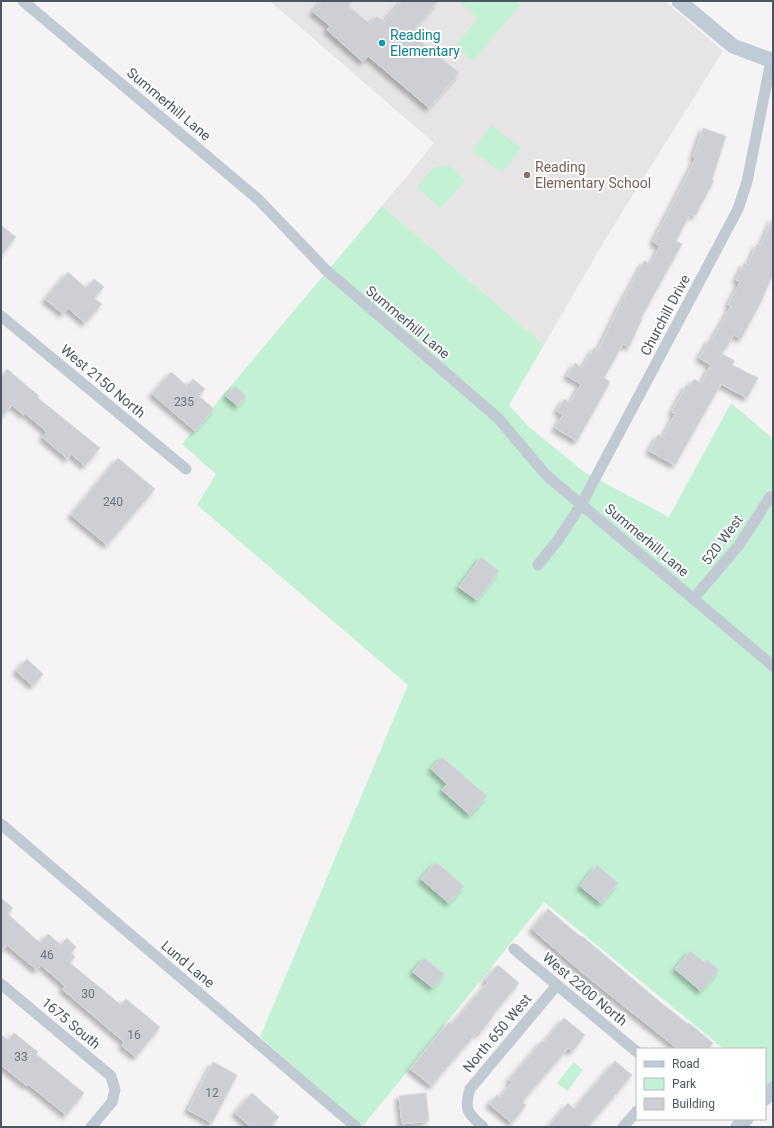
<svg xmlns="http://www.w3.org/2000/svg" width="774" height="1128" viewBox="0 0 774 1128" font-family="Roboto,sans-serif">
  <defs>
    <filter id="shadow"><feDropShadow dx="-3.5" dy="3.5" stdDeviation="2" flood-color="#0004"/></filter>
  </defs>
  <rect width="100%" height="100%" fill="#f5f3f3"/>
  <!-- education -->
  <polygon fill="#e6e4e5" points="270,1 665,1 723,51 606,238 544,345 382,206 434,143"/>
  <!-- green -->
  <g fill="#c3f1d5">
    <polygon points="463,1 515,1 520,5 473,61 455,46 478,18 461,3"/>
    <polygon points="491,125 521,148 502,173 473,151"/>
    <polygon points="449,165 465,181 440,208 417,187 434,167"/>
    <polygon points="382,206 544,345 509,405 528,426 584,472 669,517 731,403 773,439 773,1089 765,1083 765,1049 724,1049 544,902 363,1126 260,1037 408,685 197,505 216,474 182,444"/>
    <polygon points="574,1062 583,1070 567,1091 557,1083"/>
  </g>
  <!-- building -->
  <g fill="#cdcfd5" stroke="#d7d9de" filter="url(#shadow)">
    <polygon points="322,1 353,1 348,6 370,24 377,16 384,22 402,1 438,1 411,33 459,73 429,108 368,56 363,62 327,30 330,26 313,12"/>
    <polygon points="703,128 726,136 712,180 714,181 695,216 690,214 676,241 682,244 641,318 642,319 629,347 623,344 604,378 610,382 577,441 555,428 563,415 557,411 564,399 570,403 581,384 567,376 575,363 582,368 594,348 598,350 619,307 644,261 651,264 660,246 653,242 696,158 693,157"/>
    <polygon points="773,217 773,274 761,302 741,339 734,335 722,354 735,361 732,365 758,378 747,398 721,384 675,465 649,451 658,435 663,437 675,414 672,412 686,385 690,387 694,379 701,383 711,365 699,358 710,339 712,340 731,306 728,305 740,282 736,280 744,263 748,265 757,244 761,245"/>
    <polygon points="1,225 16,237 1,256"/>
    <polygon points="68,272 86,288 94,279 104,287 94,298 102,304 85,323 68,308 63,314 45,299"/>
    <polygon points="7,369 39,396 38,398 100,448 85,466 71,454 68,459 42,437 47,432 25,413 24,415 12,405 1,418 1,377"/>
    <polygon points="171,372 187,386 193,379 205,389 199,396 214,409 195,431 152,394"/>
    <polygon points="235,386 246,396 238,406 226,396"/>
    <polygon points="118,458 155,489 107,545 71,515"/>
    <polygon points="481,557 499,571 477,600 459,587"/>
    <polygon points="27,659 43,674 33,686 16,671"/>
    <polygon points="442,757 487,796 470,815 442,790 447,784 431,769"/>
    <polygon points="436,862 464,886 449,903 421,879"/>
    <polygon points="597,865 618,883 601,903 580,886"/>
    <polygon points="1,898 13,908 8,914 40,943 48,934 61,945 67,938 76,947 71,953 75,957 70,963 121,1005 126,999 160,1027 136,1057 122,1046 124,1042 62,989 65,986 41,965 37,970 7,945 1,952"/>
    <polygon points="548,909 581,937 582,936 660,1002 688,1024 689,1023 713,1043 708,1049 678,1049 584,974 532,929"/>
    <polygon points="690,951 705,963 707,960 719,970 701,991 675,969"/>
    <polygon points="424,958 444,974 433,988 413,972"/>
    <polygon points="498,965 519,983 491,1017 492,1018 479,1034 477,1032 456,1057 456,1056 432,1086 410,1069 449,1022 452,1024 488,982 485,980"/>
    <polygon points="564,1018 585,1035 572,1052 568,1048 522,1102 526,1105 512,1123 489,1104 497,1095 500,1098 512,1082 509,1080 542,1041 544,1042"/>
    <polygon points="14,1033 38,1052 36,1054 84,1093 66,1115 28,1084 27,1086 1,1065 1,1035 8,1040"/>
    <polygon points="615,1061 632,1075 588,1127 548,1127 568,1103 574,1109"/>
    <polygon points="213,1062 237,1075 212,1123 188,1110"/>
    <polygon points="252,1093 279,1117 270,1127 251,1127 235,1113"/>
    <polygon points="426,1093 429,1121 402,1124 399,1096"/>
  </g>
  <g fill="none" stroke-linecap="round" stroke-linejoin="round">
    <!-- street -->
    <g stroke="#c1cad2" stroke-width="11">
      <polyline points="23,1 259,200 326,270 498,418 546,475 773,666"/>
      <polyline points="1,316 186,469"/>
      <polyline points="538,565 558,540 581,505 738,209 747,182 771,61"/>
      <polyline points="694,598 739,545 770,497"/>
      <polyline points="1,824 356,1127"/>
      <polyline points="514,949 637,1052"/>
      <polyline points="1,984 111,1076 115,1090 112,1102 91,1127"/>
      <path d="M483,1127C467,1113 464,1109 470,1089L557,985"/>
      <polyline points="623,1127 637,1111"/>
    </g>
    <!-- secondary -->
    <g stroke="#c1cbd6" stroke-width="15">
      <polyline points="679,1 733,46 773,61"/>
      <polyline points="765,1098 773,1089"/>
      <polyline points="738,1127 746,1119"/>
    </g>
  </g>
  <!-- markers -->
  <circle fill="#0f9aa8" stroke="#fff" stroke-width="1.5" cx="382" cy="43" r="4"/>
  <circle fill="#8d6e63" stroke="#fff" stroke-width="1.5" cx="527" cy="175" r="4"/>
  <g text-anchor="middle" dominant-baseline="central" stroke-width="4" stroke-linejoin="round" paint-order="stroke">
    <!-- number labels -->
    <g font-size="12" fill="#6b747e">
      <text x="184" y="402">235</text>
      <text x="113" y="502">240</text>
      <text x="47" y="955">46</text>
      <text x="88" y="994">30</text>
      <text x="134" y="1035">16</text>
      <text x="21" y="1057">33</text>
      <text x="212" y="1093">12</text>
    </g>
    <!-- culture labels -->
    <g font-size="14" fill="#0d838f" stroke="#fff" text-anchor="start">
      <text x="390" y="35">Reading<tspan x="390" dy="16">Elementary</tspan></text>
    </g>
    <!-- street labels -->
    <g font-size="14" fill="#4a5661" stroke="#fff">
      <text transform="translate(169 104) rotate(40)">Summerhill Lane</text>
      <text transform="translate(665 315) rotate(-62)">Churchill Drive</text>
      <text transform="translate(408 322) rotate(40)">Summerhill Lane</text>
      <text transform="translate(103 381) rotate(40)">West 2150 North</text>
      <text transform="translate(647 540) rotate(40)">Summerhill Lane</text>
      <text transform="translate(722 540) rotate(-53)">520 West</text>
      <text transform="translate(188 964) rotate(40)">Lund Lane</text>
      <text transform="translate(585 989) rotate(40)">West 2200 North</text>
      <text transform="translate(71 1023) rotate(40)">1675 South</text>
      <text transform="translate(497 1033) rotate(-50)">North 650 West</text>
    </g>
    <!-- education labels -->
    <g font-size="14" fill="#785e54" stroke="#fff" text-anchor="start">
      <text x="535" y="167">Reading<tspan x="535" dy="16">Elementary School</tspan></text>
    </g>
  </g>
  <!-- border -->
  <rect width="774" height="1128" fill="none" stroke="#4a5661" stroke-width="4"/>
  <!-- legend -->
  <rect x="636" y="1048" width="130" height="72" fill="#ffffff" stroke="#b7bbc0"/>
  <rect x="644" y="1061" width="20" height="6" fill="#c1cbd6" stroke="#b7bbc0"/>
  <text x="672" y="1068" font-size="12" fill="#4a5661">Road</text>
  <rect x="644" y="1078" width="20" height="12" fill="#c3f1d5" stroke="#b7bbc0"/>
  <text x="672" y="1088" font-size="12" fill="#4a5661">Park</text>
  <rect x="644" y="1098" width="20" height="12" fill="#cdcfd5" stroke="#b7bbc0"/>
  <text x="672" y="1108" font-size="12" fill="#4a5661">Building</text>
</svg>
